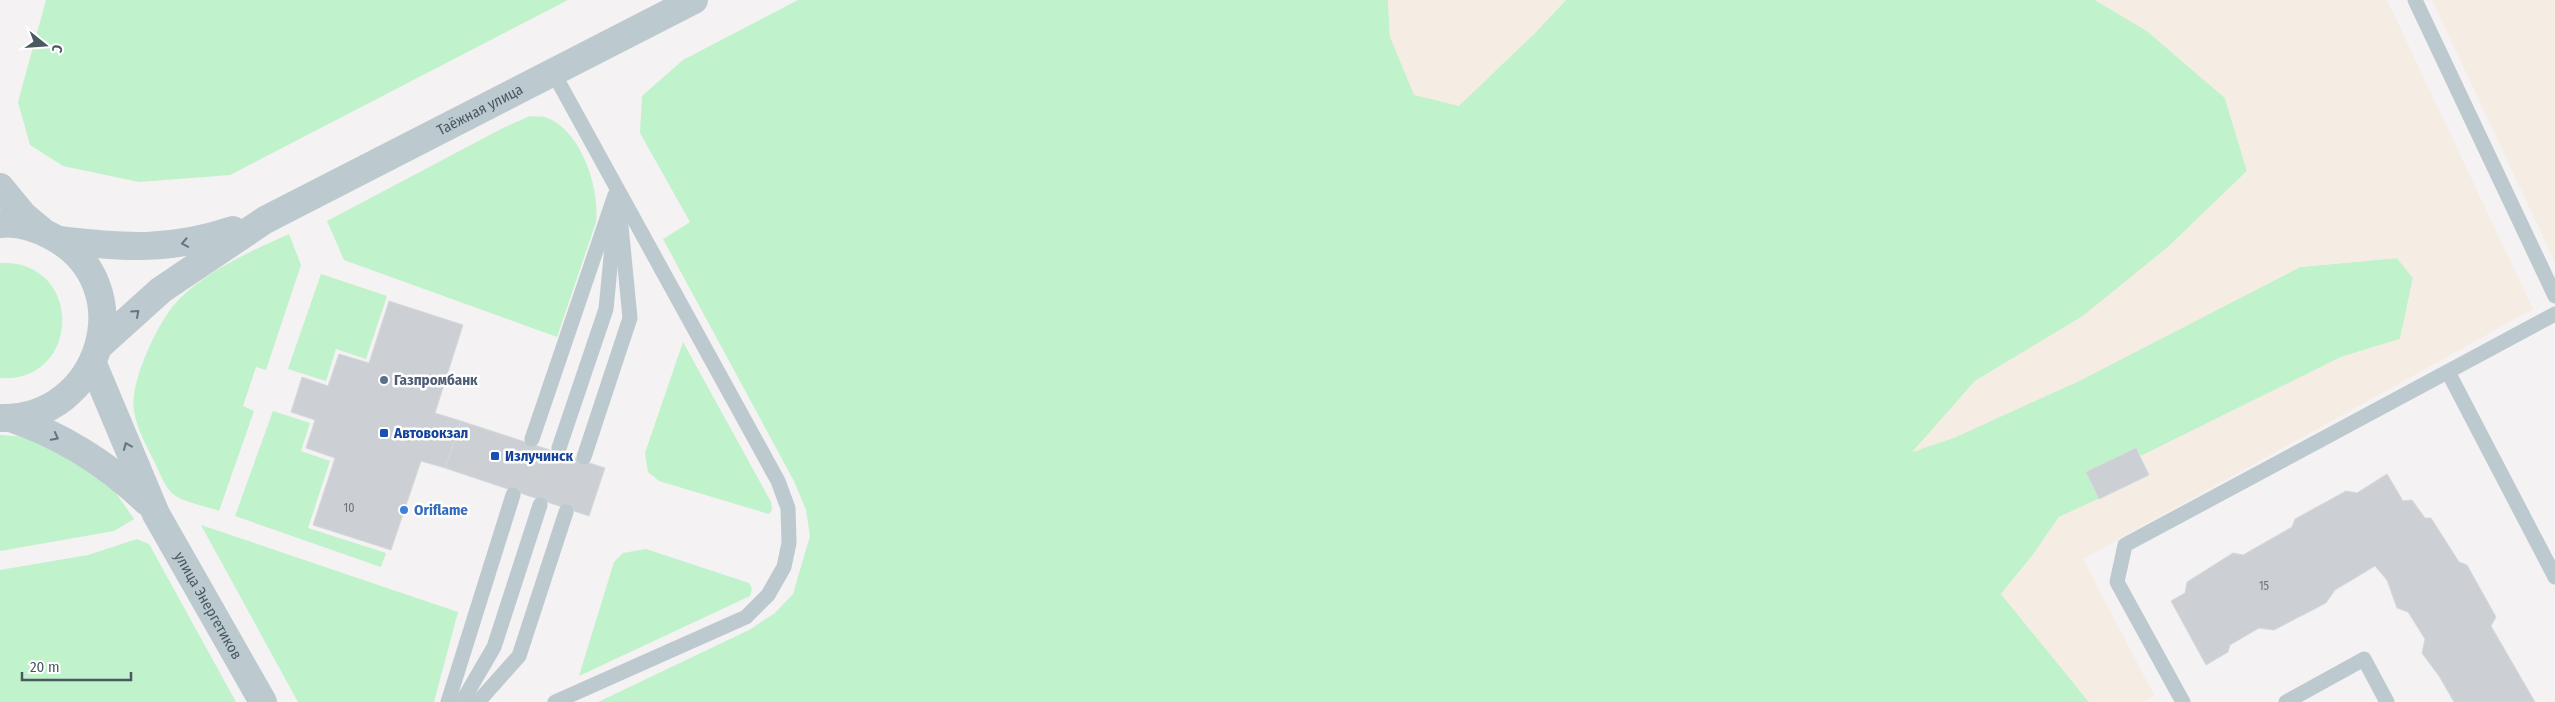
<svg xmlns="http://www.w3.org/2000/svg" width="2555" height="702" viewBox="0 0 2555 702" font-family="'Fira Sans Condensed',sans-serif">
  <rect width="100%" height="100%" fill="#f4f2f2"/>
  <!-- green -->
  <g fill="#c0f2cb">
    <polygon points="46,0 568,0 230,175 139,182 63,166 30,145 18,102"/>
    <polygon points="798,0 1388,0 1390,37 1532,36 1566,0 2095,0 2147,31 2225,98 2247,171 2168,247 2083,316 1975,381 1913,452 2077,382 2300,267 2397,258 2413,278 2400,339 2341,357 2141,456 2136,448 2086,472 2099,499 2059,517 2032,556 2001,594 2089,702 598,702 749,630 775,613 793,594 810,536 806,510 794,481 663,239 690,222 640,133 642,96 683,60"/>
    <path d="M530,116C534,117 541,116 545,117C581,129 600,188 596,222L557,337L344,260L327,221L503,128Z"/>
    <path d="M289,234L301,265L266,370L256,367L243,406L254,411L219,511C209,507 180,501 173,494C164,486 159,471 154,461C146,445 137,429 134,411C129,384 156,327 173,306C201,273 251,251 289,234Z"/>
    <path d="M0,263C84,259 82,383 0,378Z"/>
    <polygon points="321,274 387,296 366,359 336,349 326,381 288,369"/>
    <polygon points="683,342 771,502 772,510 769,514 659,481 648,472 645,453"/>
    <polygon points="273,411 310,423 301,451 330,461 308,528 386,553 381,567 235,516"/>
    <polygon points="0,435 28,437 74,455 111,486 134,519 114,531 0,551"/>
    <polygon points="201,525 458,612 434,702 298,702"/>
    <polygon points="137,539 149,544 236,702 0,702 0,570 88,555"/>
    <polygon points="646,549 749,583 752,589 750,596 579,676 614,562 623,553"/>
  </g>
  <!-- sand -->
  <g fill="#f5ece3">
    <polygon points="1388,0 1566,0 1532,36 1459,106 1414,95 1390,37"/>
    <polygon points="2095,0 2387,0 2533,309 2083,559 2154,695 2143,702 2089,702 2001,594 2032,556 2059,517 2149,475 2141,456 2341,357 2400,339 2413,278 2397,258 2300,267 2077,382 1954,438 1912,452 1975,381 2083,316 2168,247 2247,171 2225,98 2147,31"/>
    <polygon points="2432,0 2555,0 2555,262"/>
  </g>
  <!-- building -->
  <g fill="#ccd0d4" stroke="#d5d9dd">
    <polygon points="389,301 463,325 435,413 461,421 445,468 421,461 391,550 313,525 335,458 306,448 315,420 291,412 302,377 328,386 339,354 369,363"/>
    <polygon points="461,421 605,468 589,516 445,468"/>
    <polygon points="2136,448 2149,475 2099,499 2086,472"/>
    <polygon points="2387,474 2403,501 2412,500 2425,518 2431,518 2459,562 2467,565 2496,617 2491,626 2535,702 2454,702 2439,676 2422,653 2425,639 2408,612 2397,608 2387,580 2375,566 2335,590 2326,603 2274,630 2259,628 2230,645 2228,652 2206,665 2171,601 2185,593 2187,582 2233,553 2243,555 2292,527 2295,519 2346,491 2357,493"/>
  </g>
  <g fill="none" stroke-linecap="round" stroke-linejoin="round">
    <!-- lane -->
    <g stroke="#bcc9cf" stroke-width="15">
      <polyline points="2415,0 2555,296"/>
      <polyline points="553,72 778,481 788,508 789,543 784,567 768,595 746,617 555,702"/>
      <polyline points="2448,372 2555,577"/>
      <polyline points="532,439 615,195"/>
      <polyline points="559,448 606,309 614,226"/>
      <polyline points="584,457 630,318 618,195"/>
      <polyline points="448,702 513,495"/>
      <polyline points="462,702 494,647 540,505"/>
      <polyline points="478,702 519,656 566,512"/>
      <polyline points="2183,702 2117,582 2125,545 2555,314"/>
      <polyline points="2286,702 2364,659 2387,702"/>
    </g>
    <!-- street -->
    <g stroke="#bcc9cf" stroke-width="28">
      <polyline points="0,187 23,215 41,230"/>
      <path d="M0,224C17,222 36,228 51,236C143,283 102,421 0,418"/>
      <path d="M59,240C124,248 170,251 233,230"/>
      <path id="s1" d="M100,345L161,290L265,220L694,0"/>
      <path id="s2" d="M93,364L156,514L263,702"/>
      <path d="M10,418C61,435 107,464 146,501"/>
    </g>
  </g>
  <!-- one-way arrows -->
  <defs><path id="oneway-chevron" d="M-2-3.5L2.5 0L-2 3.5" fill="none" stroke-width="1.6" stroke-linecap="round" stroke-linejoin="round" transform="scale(1.25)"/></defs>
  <g stroke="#65757c">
    <use href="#oneway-chevron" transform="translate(185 243) rotate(169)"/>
    <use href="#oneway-chevron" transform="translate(136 313) rotate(-42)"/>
    <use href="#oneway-chevron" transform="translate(55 437) rotate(28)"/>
    <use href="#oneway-chevron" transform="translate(127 446) rotate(-113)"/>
  </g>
  <!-- markers -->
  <circle fill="#5c6f8a" stroke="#fff" stroke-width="2" cx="384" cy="380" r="5"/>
  <g fill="#1a4fb4" stroke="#fff" stroke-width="2">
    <rect x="379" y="428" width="10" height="10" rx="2.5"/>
    <rect x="490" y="451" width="10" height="10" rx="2.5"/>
  </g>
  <circle fill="#3f7fe0" stroke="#fff" stroke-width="2" cx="404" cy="510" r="5"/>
  <g text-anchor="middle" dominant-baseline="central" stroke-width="5" stroke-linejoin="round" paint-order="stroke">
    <!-- number labels -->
    <g font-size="12" fill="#69777d">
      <text x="349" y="508">10</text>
      <text x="2264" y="586">15</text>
    </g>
    <!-- street labels -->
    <g font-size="15" fill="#485960" stroke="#fff">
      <text stroke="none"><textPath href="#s1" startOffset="449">Таёжная улица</textPath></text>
      <text stroke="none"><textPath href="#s2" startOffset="268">улица Энергетиков</textPath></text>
    </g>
    <!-- service labels -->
    <g font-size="15" font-weight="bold" fill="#4e5e75" stroke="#fff" text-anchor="start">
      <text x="394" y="380">Газпромбанк</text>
    </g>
    <!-- transit labels -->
    <g font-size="15" font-weight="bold" fill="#164399" stroke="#fff" text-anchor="start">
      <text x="394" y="433">Автовокзал</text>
      <text x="505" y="456">Излучинск</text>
    </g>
    <!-- shop labels -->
    <g font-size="15" font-weight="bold" fill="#366cbe" stroke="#fff" text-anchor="start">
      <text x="414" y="510">Oriflame</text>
    </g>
  </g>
  <!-- north arrow -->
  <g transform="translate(45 45) rotate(107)" stroke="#ffffff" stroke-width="4" paint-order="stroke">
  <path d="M0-4L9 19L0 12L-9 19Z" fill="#485960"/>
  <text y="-8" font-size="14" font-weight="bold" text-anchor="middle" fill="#485960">С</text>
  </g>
  <!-- scale -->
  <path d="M22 672v8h109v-8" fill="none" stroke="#485960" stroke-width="2.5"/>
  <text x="30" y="672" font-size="15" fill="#485960" stroke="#ffffff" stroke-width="4" paint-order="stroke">20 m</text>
</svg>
